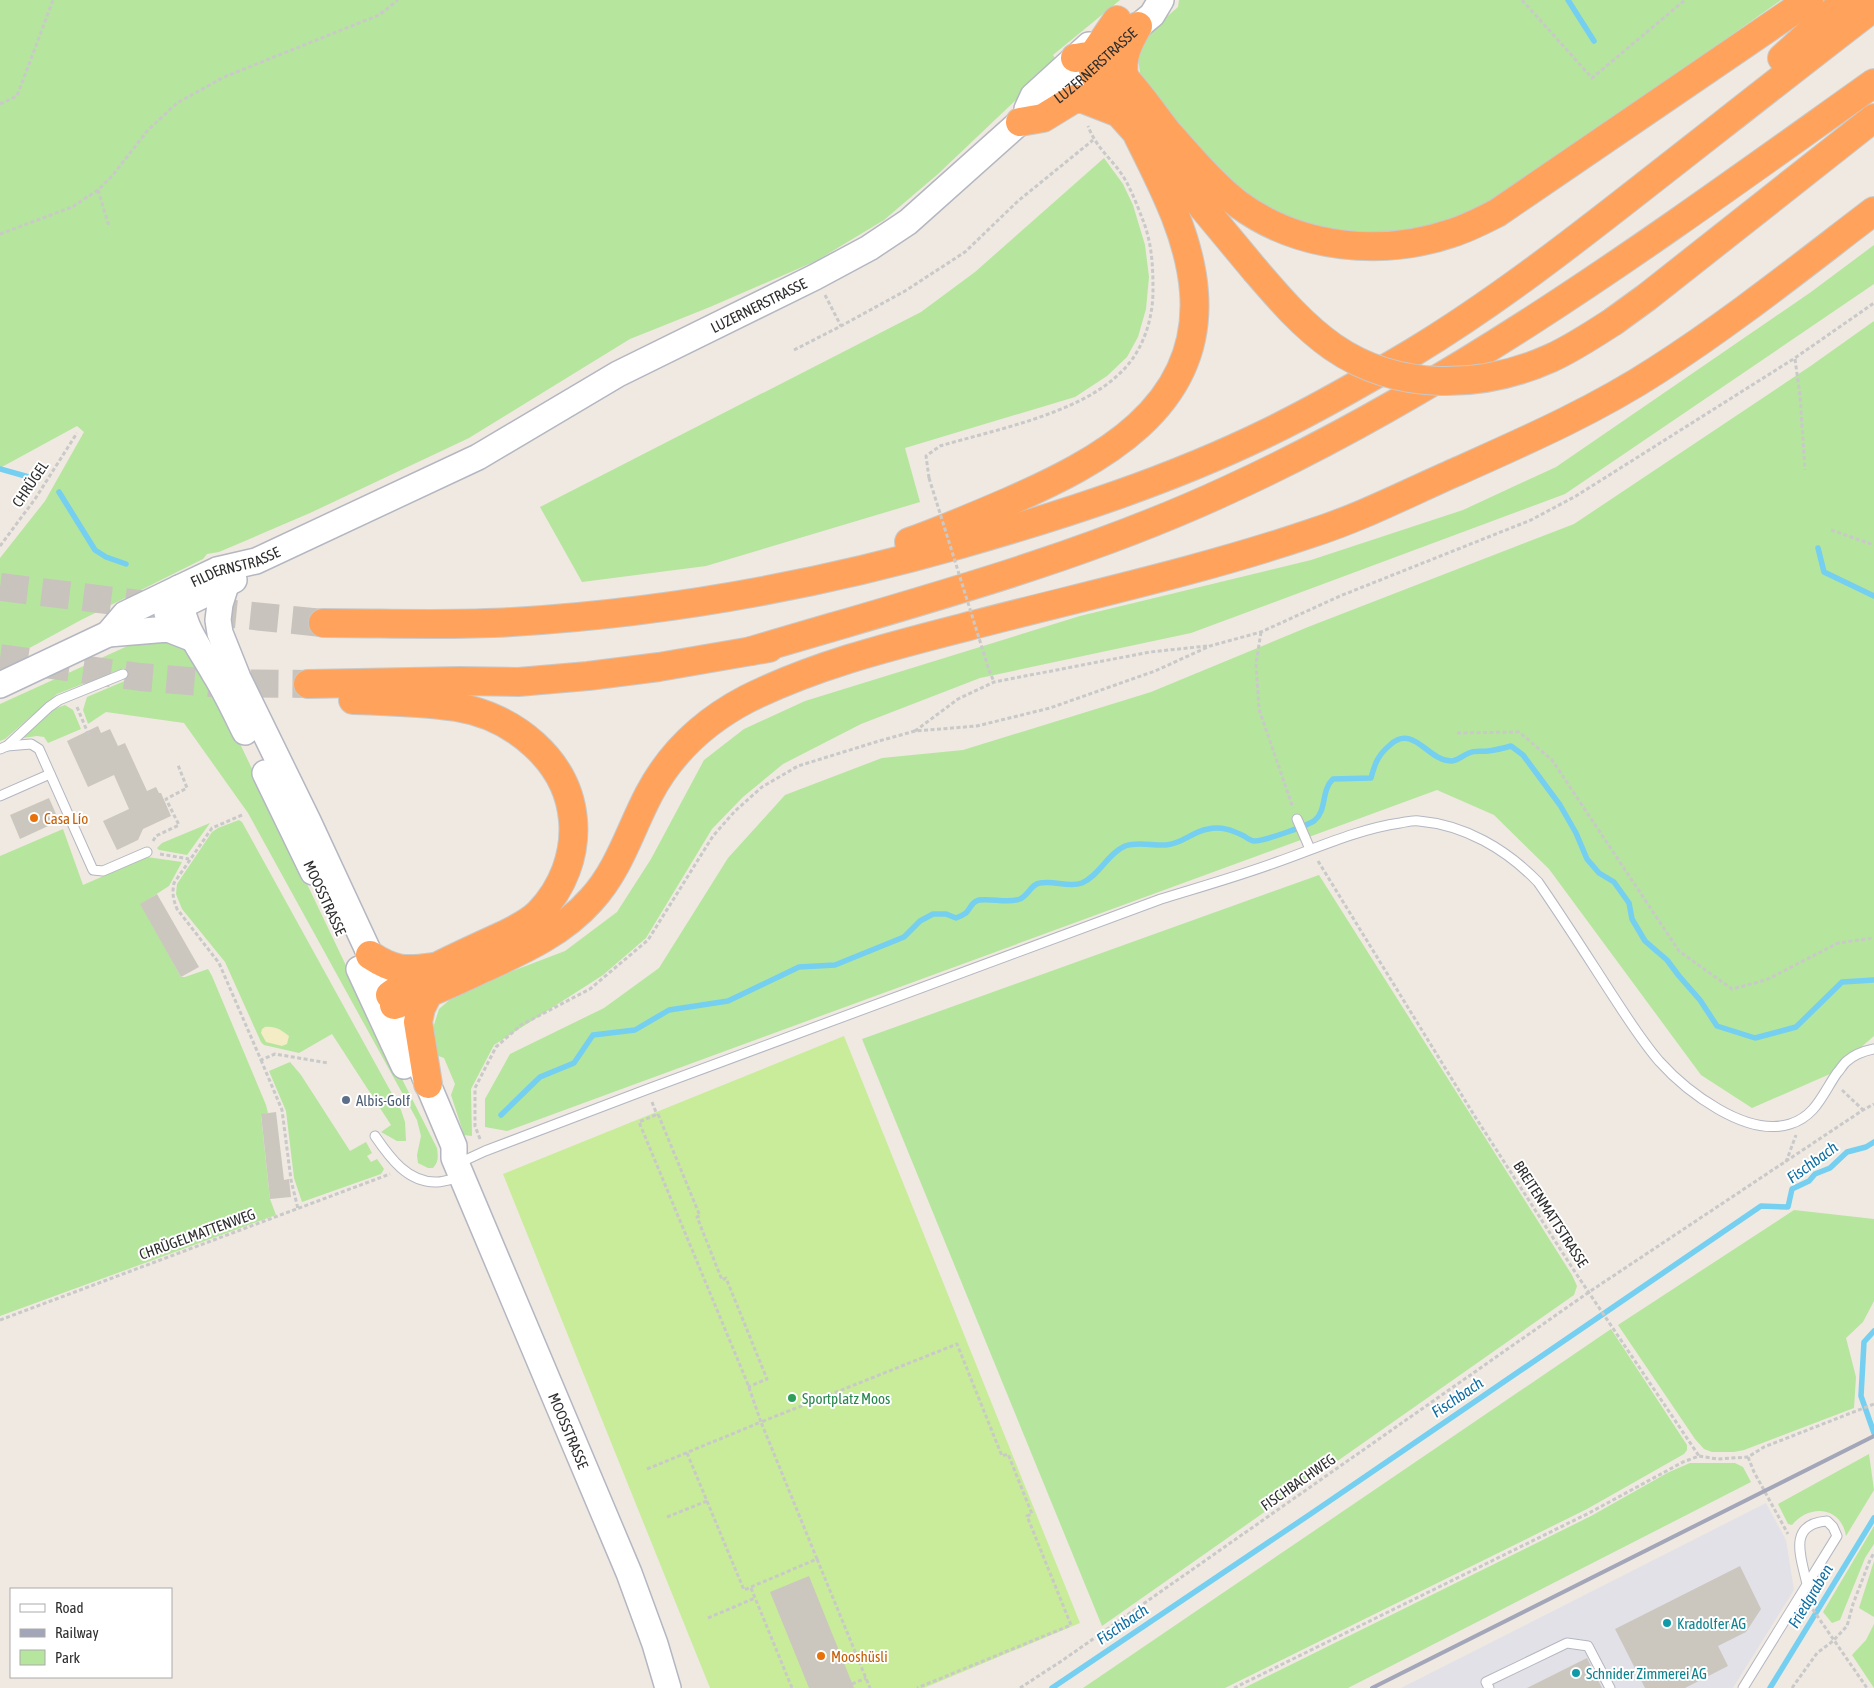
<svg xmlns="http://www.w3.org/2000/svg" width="1874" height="1688" viewBox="0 0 1874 1688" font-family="'Asap Condensed',sans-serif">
  <rect width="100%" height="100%" fill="#efe9e1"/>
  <!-- industrial -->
  <polygon fill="#e3e1e8" points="1766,1503 1786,1540 1794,1590 1733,1688 1401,1688"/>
  <!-- green -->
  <g fill="#b6e59e">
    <polygon points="0,0 1120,0 1053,55 1057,61 938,174 884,220 816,261 710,307 630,339 469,438 310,513 219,552 207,554 203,559 81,620 0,664 0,558 45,501 84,432 77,426 0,468"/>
    <polygon points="1179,0 1781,0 1520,185 1486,206 1449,223 1391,236 1330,232 1295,220 1263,206 1230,181 1192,142 1146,86 1140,73 1138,58 1141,45 1147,30 1162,21 1178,7"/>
    <polygon points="1104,158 1123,184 1133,205 1145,245 1149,277 1146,309 1138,337 1127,357 1107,376 1075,397 905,448 920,502 706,566 582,582 540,507 921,312 975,272"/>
    <polygon points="1874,245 1874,284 1565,494 1191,633 980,678 861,724 783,764 743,797 712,829 646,938 603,975 494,1045 471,1089 472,1136 464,1135 451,1095 455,1084 444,1058 433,1054 433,1028 439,1009 460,991 565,951 617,912 651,859 704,760 744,729 805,701 1080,616 1311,560 1463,510 1556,467 1811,292"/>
    <polygon points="1874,321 1874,1036 1830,1074 1752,1108 1701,1075 1549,869 1494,815 1437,790 507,1131 485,1127 485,1099 510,1054 604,1008 659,968 728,858 785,795 882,758 963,750 1151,692 1308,627 1574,524 1812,365"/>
    <path d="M143,639L180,640L211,683L372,1020L437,1148C438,1156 439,1162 433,1168H428L418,1163L417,1155L421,1136L417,1120L248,813L184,723L106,712L88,724L83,710L87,697L127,680L124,668L57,694L5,739L0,741V704Z"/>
    <polygon points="65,705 73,710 81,729 48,743 44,737 37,736 23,738 54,709"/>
    <polygon points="239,820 242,822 401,1110 405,1122 406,1141 397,1141 381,1132 391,1125 332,1034 299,1053 264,1045 261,1042 225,962 182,909 176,894 177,884 212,832 218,828"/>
    <polygon points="210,823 187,855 159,850 157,848 162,843"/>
    <polygon points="63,829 83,885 147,857 182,862 169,886 141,904 181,977 185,977 208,969 212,976 266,1105 268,1113 261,1115 270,1199 276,1215 0,1316 0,856"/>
    <polygon points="1319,875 1572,1275 1577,1286 1574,1295 1102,1626 862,1039"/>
    <polygon points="290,1062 301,1075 350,1151 366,1142 372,1153 367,1156 371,1162 377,1159 384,1169 381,1174 302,1202 294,1178 286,1111 269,1071"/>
    <polygon points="1794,1210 1874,1219 1874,1301 1863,1322 1846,1338 1856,1377 1854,1408 1744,1450 1734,1452 1712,1452 1704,1449 1695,1439 1618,1325"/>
    <polygon points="1611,1329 1687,1445 1687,1450 1684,1454 1587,1509 1225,1688 1083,1688"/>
    <path d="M1869,1454L1874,1490L1846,1536C1841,1506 1809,1504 1792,1525L1788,1524L1778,1504Z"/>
    <polygon points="1690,1463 1735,1463 1743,1467 1751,1482 1348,1688 1244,1688 1591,1516 1669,1472"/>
    <polygon points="1874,1526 1874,1544 1865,1558 1840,1620 1832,1623 1823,1612"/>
    <polygon points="1874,1561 1874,1617 1859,1608"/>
    <polygon points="1874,1624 1874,1688 1852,1655 1866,1640"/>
  </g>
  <!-- sand -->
  <path fill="#f3ecc5" d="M265,1027C276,1026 281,1030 289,1036L287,1044L282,1046L266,1042L261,1033L262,1029Z"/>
  <!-- pitch -->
  <polygon fill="#c9ec9a" points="844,1036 1080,1623 924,1688 710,1688 503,1174"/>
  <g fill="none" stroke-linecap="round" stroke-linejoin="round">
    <!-- stream -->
    <g stroke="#75cff0" stroke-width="5.5">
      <polyline points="1568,0 1594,41"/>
      <polyline points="0,469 36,479"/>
      <polyline points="59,492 95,550 106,557 126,564"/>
      <polyline points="1818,548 1824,572 1874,596"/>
      <path d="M501,1115L540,1077L574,1063L593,1035L635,1030L669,1010L728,1001L799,967L835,965L904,937L920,921L933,914H946L956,918C959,917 963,915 966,913C971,908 971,902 979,900C993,898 1007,904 1020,899C1029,895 1031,884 1040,883C1054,880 1068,888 1082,883C1100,875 1107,854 1125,846C1139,841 1152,846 1166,845C1184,843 1191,832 1208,829C1221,826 1232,830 1244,836C1247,838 1251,841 1254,841C1261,842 1310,825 1315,820C1327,810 1321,790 1333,779L1371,778C1375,763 1378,755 1390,745C1414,723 1428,762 1452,761C1459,760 1463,755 1469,753C1475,750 1482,752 1488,751C1496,750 1504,748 1511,746L1523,755L1560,805L1576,833L1587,859L1599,873L1614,882L1629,903L1632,919L1645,941L1667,960L1679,976L1700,1000L1717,1026L1755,1038L1796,1027L1842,982L1874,980"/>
      <polyline points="1874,1331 1864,1342 1861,1396 1874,1433"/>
      <polyline points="1052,1688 1312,1513 1761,1206 1788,1207 1792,1189 1809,1181 1815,1174 1830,1168 1847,1152 1866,1147 1874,1142"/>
      <polyline points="1770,1688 1874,1518"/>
    </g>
  </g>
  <!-- building -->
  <g fill="#cbc7bf">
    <polygon points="98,726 101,733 110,729 118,746 125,743 147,791 156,787 159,793 161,793 171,816 143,829 138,840 117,850 103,821 129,809 114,775 88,787 67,741"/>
    <polygon points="49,798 59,821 20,839 10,815"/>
    <polygon points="157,894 199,967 181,977 140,904"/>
    <polygon points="276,1112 284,1180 289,1179 291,1197 270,1199 261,1114"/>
    <polygon points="1740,1566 1761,1609 1746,1632 1718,1646 1728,1666 1685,1688 1645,1688 1615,1629"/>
    <polygon points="809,1576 854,1688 809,1688 770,1592"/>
    <polygon points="1587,1658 1602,1688 1527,1688"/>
  </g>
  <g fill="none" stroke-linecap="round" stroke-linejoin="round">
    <!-- motorway-tunnel -->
    <g stroke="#c8c4bd" stroke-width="28" stroke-dasharray="28 14" stroke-linecap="butt">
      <polyline points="0,587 164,607 323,623"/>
      <polyline points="0,658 140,677 212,683 308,684"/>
    </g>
    <defs>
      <g id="service">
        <polyline points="7,746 31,744 39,749 93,870 103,871 147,852"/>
        <polyline points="0,749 7,746 49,707 59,700 123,674"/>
        <polyline points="0,796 50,774"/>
        <polyline points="1297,819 1310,849"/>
        <path d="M375,1136C390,1158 408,1183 437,1182C444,1182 452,1179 460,1177"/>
        <path d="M457,1164L485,1151L648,1089L1161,899C1200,887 1239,876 1277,862C1317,848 1358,829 1400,823C1406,822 1413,820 1419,821C1465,825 1506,849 1538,882C1563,918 1587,956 1611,993C1626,1016 1641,1040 1659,1061C1686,1091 1746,1138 1790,1124C1816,1116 1823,1093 1837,1073C1840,1070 1843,1064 1847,1061C1854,1055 1864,1051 1874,1049"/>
        <polyline points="1489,1688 1486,1682 1567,1643 1588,1646 1610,1688"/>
        <path d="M1743,1688L1837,1536L1833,1527L1827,1521C1787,1524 1801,1557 1807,1584"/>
      </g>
      <g id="secondary">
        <polyline points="1027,109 1033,96 1089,45"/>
        <path id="s1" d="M226,585L220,604L218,620L220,633L238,678L308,821L405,1030L454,1146V1158L629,1573L655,1644L668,1688"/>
        <path d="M179,588C182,628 195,640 214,673C226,692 235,712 245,732"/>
        <polyline points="167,613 234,580"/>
        <polyline points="108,634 168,629 191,638"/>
        <path id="s2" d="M0,685L108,634L125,614L179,588L217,570L256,561L478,457L618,374L815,277L869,248L908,222L1020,122C1068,98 1109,49 1152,15L1161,0"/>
        <polyline points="265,773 313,872"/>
        <polyline points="359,969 404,1066"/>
      </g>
      <g id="motorway">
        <polyline points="1117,20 1093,55 1092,67 1097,80 1119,113 1196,199 1255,270"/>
        <path d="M1075,58C1083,57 1093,54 1101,58C1124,70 1152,113 1169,134C1191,158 1212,184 1238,204C1299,249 1382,257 1452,233C1468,228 1483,220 1497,213L1809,0"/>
        <polyline points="1782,58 1846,0"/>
        <path d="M1124,77C1121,57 1128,43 1138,26"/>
        <polyline points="1020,122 1043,118 1074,99 1083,99 1119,113"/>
        <polyline points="1614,321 1647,297 1874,118"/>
        <path d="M909,542C943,530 975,516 1008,502C1099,462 1203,408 1194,292C1190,237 1162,184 1138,136"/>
        <path d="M323,623C386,623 449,626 512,622C665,613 814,586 961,544C1066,514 1171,480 1269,432C1318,408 1365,381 1412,353C1493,304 1569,245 1643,187C1720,127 1797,66 1874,7"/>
        <path d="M751,651C912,603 1075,561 1228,490C1460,384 1667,230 1874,83"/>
        <polyline points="308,684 459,681 518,682 588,676 659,667 769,648"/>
        <path d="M353,700C387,701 422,702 456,707C513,716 568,760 573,820C576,854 563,888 539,913C529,923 516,929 504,935C482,945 460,955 438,966C421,974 406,985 390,995"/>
        <path d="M370,955C394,971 405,971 433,967"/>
        <polyline points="428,994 421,1008 418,1022 428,1084"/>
        <path d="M394,1005C425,996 453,983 482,969C521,951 562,933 591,900C619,870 630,830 649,794C671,752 705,721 747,699C819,663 900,644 977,624C1089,595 1203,570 1312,533C1362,517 1408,493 1456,472C1525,441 1594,411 1657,370C1732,322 1803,265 1874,211"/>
      </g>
    </defs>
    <!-- service casing -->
    <use href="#service" stroke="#b4b7c1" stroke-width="11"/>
    <!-- secondary casing -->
    <use href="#secondary" stroke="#b4b7c1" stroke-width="28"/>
    <!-- motorway casing -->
    <use href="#motorway" stroke="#c9c9c9" stroke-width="30"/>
    <!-- path -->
    <g stroke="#c9c9c9" stroke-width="3" stroke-dasharray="4 2.5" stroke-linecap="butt">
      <polyline points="1522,0 1592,78 1685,0"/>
      <polyline points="0,104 17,96 53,0"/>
      <polyline points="98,190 109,226"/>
      <polyline points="0,234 72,207 98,190 112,176 148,130 177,103 224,77 379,15 398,0"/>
      <polyline points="825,295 841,326"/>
      <polyline points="794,350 841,326 905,291 965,252 1018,201 1093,140"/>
      <polyline points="1795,359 1800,396 1805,470"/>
      <path d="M929,478L926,456L940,446C994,430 1077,414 1118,375C1142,354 1153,321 1153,290C1153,267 1152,245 1144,223C1139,210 1133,194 1126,181C1114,160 1097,150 1088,126"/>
      <polyline points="1831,530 1874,545"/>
      <polyline points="0,546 35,499 77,433"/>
      <polyline points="1261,632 1256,664 1259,709 1293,808"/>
      <polyline points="989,670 994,682"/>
      <polyline points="77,707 90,738"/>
      <polyline points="915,731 958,699 994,682 1150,652 1207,646"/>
      <polyline points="1457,733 1519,732 1552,760 1679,951 1732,989 1766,980 1838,943 1874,938"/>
      <path d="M242,815L212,828L174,883C172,893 173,899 177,909L219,963L261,1060L275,1054L328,1063"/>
      <polyline points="153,841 156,836 179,825 166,799 187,788 178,765"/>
      <polyline points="160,854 189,859"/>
      <polyline points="1318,861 1474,1115 1575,1272 1699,1456"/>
      <polyline points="261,1060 282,1110 291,1180 298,1209"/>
      <polyline points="1842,1090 1863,1110"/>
      <polyline points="652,1102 657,1115"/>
      <polyline points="480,1139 475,1126 475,1088 496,1047 521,1025 590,989 648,940 713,836 735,811 762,787 798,766 879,741 915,731 977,726 1050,708 1155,671 1210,646 1261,632 1340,596 1531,520 1576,496 1795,358 1874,303"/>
      <polyline points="1786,1162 1796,1135"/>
      <polyline points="0,1320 390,1174"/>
      <polyline points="687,1453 744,1590 817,1559 761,1422 957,1344 1002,1456 1008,1454 1032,1514 1027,1516 1071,1625 917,1688"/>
      <polyline points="1748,1457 1754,1472 1788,1534"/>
      <polyline points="647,1469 761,1422 747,1382 639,1122 658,1114 700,1216 697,1217 722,1280 726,1278 767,1379 748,1387"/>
      <polyline points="667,1517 707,1501"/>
      <polyline points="817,1559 870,1688"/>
      <polyline points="751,1588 792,1688"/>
      <polyline points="1809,1604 1867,1688"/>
      <polyline points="708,1618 755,1598"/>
      <polyline points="852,1684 866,1678"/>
      <polyline points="1020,1688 1063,1660 1589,1292 1863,1110 1874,1104"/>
      <polyline points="1234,1688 1589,1513 1683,1462 1699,1456 1717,1459 1748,1457 1764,1447 1874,1404"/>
      <polyline points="1792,1688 1817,1653 1833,1641 1847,1626 1853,1604 1870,1560 1874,1553"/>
    </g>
    <!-- service -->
    <use href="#service" stroke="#fff" stroke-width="9"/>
    <!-- secondary -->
    <use href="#secondary" stroke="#fff" stroke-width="25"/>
    <!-- motorway -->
    <use href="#motorway" stroke="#ffa35c" stroke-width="28"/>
    <!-- rail -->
    <polyline stroke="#a3a6b8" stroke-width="4" points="1372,1688 1874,1436"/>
    <defs>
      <path id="motorway-bridge" d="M1255,270C1279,298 1303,326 1333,347C1398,392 1482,389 1551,358C1573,348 1594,334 1614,321"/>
    </defs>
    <!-- motorway-bridge casing -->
    <use href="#motorway-bridge" stroke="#c9c9c9" stroke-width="30" stroke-linecap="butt"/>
    <!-- path-bridge -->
    <polyline stroke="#c9c9c9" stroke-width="3" stroke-dasharray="4 2.5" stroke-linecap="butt" points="929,478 989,670"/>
    <!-- motorway-bridge -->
    <use href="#motorway-bridge" stroke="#ffa35c" stroke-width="28"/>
  </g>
  <!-- markers -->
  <g fill="#e8710a" stroke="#fff" stroke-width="2">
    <circle cx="34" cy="818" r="5"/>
    <circle cx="821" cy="1656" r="5"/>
  </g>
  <circle fill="#5c6f8a" stroke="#fff" stroke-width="2" cx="346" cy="1100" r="5"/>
  <circle fill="#2e9e5b" stroke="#fff" stroke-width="2" cx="792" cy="1398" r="5"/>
  <g fill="#0f9aa8" stroke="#fff" stroke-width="2">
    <circle cx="1667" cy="1623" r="5"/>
    <circle cx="1576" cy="1673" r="5"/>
  </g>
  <g text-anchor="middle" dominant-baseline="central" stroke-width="4" stroke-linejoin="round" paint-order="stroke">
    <!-- street labels -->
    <g font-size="15" fill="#2e2e2e" stroke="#fff">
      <text stroke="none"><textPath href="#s2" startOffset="1268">LUZERNERSTRASSE</textPath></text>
      <text stroke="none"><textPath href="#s2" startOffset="852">LUZERNERSTRASSE</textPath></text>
      <text transform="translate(30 484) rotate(-56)">CHRÜGEL</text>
      <text stroke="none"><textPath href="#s2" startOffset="266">FILDERNSTRASSE</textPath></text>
      <text transform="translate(325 898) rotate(65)">MOOSSTRASSE</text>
      <text transform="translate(1551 1214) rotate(57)">BREITENMATTSTRASSE</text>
      <text transform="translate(197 1234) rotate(-20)">CHRÜGELMATTENWEG</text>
      <text stroke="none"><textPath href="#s1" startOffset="921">MOOSSTRASSE</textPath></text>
      <text transform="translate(1298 1482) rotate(-35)">FISCHBACHWEG</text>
    </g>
    <!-- food labels -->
    <g font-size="15" fill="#c56008" stroke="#fff" text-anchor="start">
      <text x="44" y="818">Casa Lío</text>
      <text x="831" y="1656">Mooshüsli</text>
    </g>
    <!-- service labels -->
    <g font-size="15" fill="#4e5e75" stroke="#fff" text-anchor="start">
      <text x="356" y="1100">Albis-Golf</text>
    </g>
    <!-- leisure labels -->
    <g font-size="15" fill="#27864d" stroke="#fff" text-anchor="start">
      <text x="802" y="1398">Sportplatz Moos</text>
    </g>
    <!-- culture labels -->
    <g font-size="15" fill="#0d838f" stroke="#fff" text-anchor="start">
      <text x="1677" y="1623">Kradolfer AG</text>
      <text x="1586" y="1673">Schnider Zimmerei AG</text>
    </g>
    <!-- water labels -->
    <g font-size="16" font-style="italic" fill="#0d6fa3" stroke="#fff">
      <text transform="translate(1812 1162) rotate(-36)">Fischbach</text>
      <text transform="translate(1457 1397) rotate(-34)">Fischbach</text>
      <text transform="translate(1810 1596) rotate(-59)">Friedgraben</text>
      <text transform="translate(1122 1624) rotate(-34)">Fischbach</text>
    </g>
  </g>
  <!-- legend -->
  <rect x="10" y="1588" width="162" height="90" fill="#ffffff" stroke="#ababab"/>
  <rect x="20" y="1604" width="25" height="8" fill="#ffffff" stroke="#ababab"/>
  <text x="55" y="1613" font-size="15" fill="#2e2e2e">Road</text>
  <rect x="20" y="1629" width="25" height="8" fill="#a3a6b8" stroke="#ababab"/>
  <text x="55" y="1638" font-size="15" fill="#2e2e2e">Railway</text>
  <rect x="20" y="1650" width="25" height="15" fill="#b6e59e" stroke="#ababab"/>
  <text x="55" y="1663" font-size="15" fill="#2e2e2e">Park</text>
</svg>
